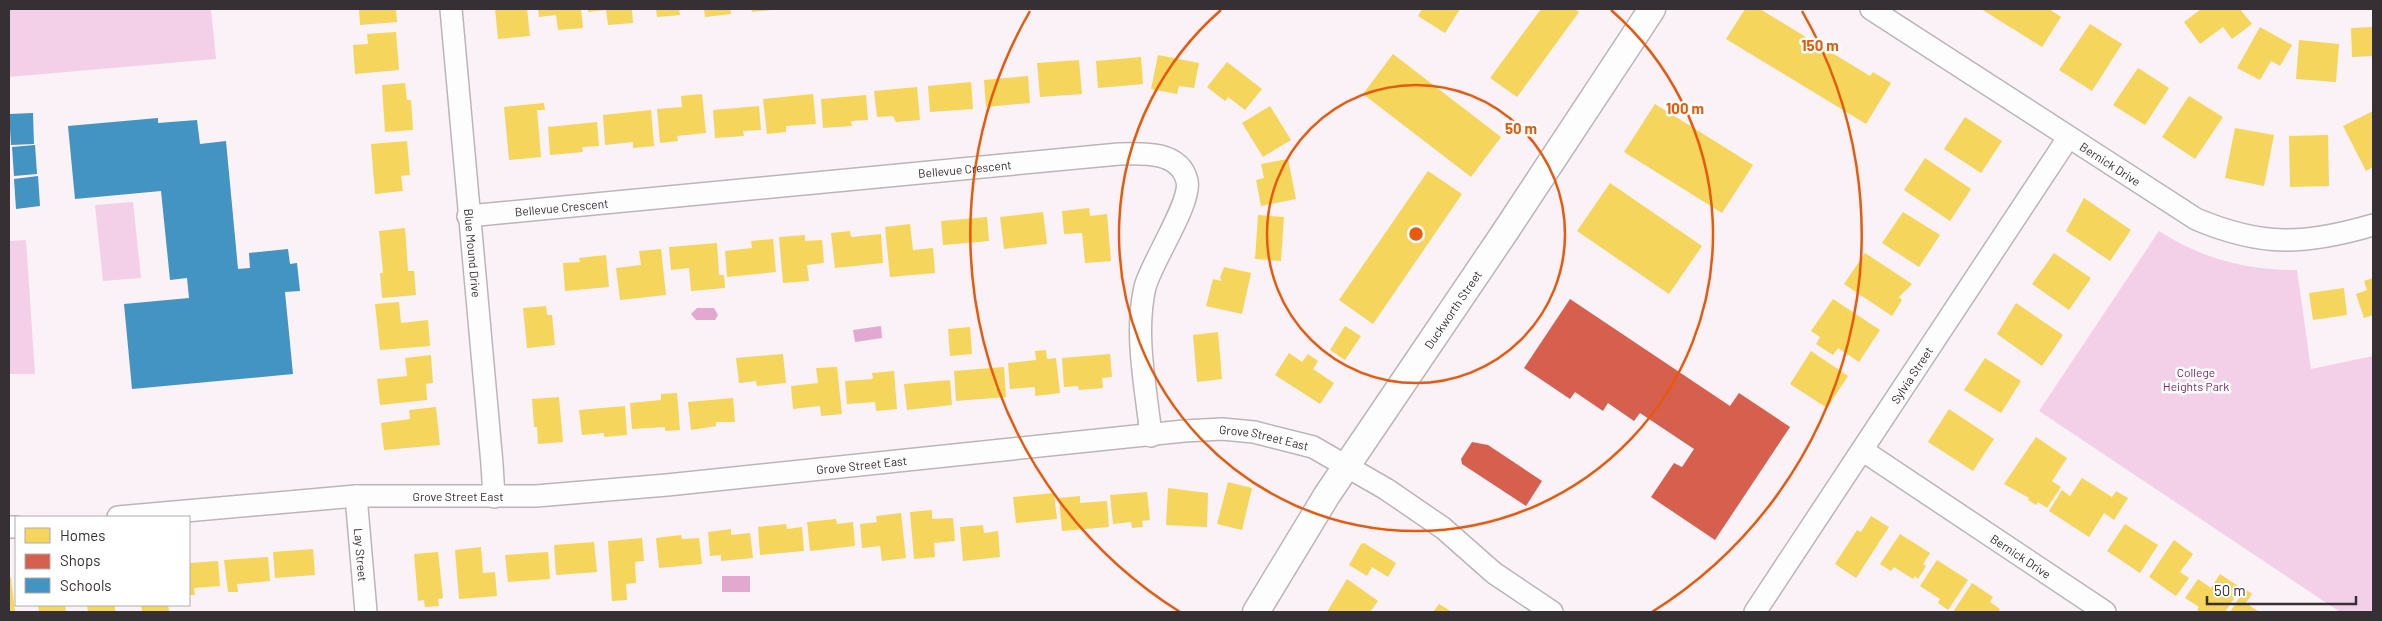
<svg xmlns="http://www.w3.org/2000/svg" width="2382" height="621" viewBox="0 0 2382 621" font-family="Barlow,sans-serif">
  <rect width="100%" height="100%" fill="#faf2f6"/>
  <!-- green -->
  <g fill="#f4d0e8">
    <polygon points="9,9 211,9 216,59 9,77"/>
    <polygon points="133,202 141,278 103,281 95,205"/>
    <path d="M2159,231C2202,259 2246,270 2297,270L2311,369L2373,356V612H2340L2039,411Z"/>
    <polygon points="26,240 35,374 9,374 9,241"/>
  </g>
  <!-- water -->
  <g fill="#e2a8d0">
    <polygon points="697,308 714,308 718,315 715,320 696,320 691,314"/>
    <polygon points="881,326 882,338 855,342 853,330"/>
    <rect x="722" y="576" width="28" height="16"/>
  </g>
  <!-- homes -->
  <g fill="#f6d55c">
    <polygon points="359,9 396,9 397,22 360,25"/>
    <polygon points="495,9 527,9 530,36 498,39"/>
    <polygon points="538,9 581,9 583,28 558,30 556,15 539,17"/>
    <polygon points="588,9 632,9 633,23 608,25 606,10 588,12"/>
    <polygon points="656,9 679,9 680,15 657,17"/>
    <polygon points="704,9 730,9 731,14 705,17"/>
    <polygon points="751,9 772,9 772,10 752,12"/>
    <polygon points="1422,9 1460,9 1445,33 1418,16"/>
    <polygon points="1541,9 1575,9 1579,12 1517,97 1490,78"/>
    <polygon points="1745,9 1760,9 1870,76 1873,72 1891,83 1866,124 1726,39"/>
    <polygon points="1981,9 2049,9 2061,17 2042,47"/>
    <polygon points="2201,9 2240,9 2252,24 2232,39 2223,27 2200,44 2184,22"/>
    <polygon points="2090,24 2122,44 2092,91 2059,70"/>
    <polygon points="2260,27 2292,45 2280,66 2271,61 2260,80 2237,68"/>
    <polygon points="2373,27 2373,56 2352,57 2351,28"/>
    <polygon points="396,32 399,70 355,74 353,45 368,44 367,34"/>
    <polygon points="2299,40 2339,44 2336,82 2296,79"/>
    <polygon points="1393,54 1501,137 1471,177 1363,94"/>
    <polygon points="1158,55 1199,63 1194,88 1179,86 1177,94 1151,89"/>
    <polygon points="1141,57 1143,84 1098,88 1096,61"/>
    <polygon points="1079,60 1082,94 1040,97 1037,63"/>
    <polygon points="1227,62 1262,89 1245,110 1228,97 1225,101 1207,87"/>
    <polygon points="2138,68 2169,88 2145,125 2113,105"/>
    <polygon points="1028,76 1030,103 986,107 984,80"/>
    <polygon points="971,82 973,109 930,112 928,86"/>
    <polygon points="405,83 407,100 411,100 413,130 385,132 382,85"/>
    <polygon points="917,87 920,120 896,122 893,116 877,117 874,91"/>
    <polygon points="702,94 706,133 677,136 678,141 660,143 657,109 682,107 681,96"/>
    <polygon points="813,94 816,124 786,126 786,132 767,134 763,99"/>
    <polygon points="866,95 868,120 851,121 852,126 823,128 821,99"/>
    <polygon points="2189,96 2223,117 2195,159 2162,137"/>
    <polygon points="544,103 545,110 537,110 541,157 509,160 504,107"/>
    <polygon points="1655,104 1753,165 1722,213 1624,152"/>
    <polygon points="759,106 761,130 743,131 744,136 715,138 713,110"/>
    <polygon points="1270,106 1291,140 1263,157 1242,123"/>
    <polygon points="651,110 654,146 633,148 633,142 605,145 603,115"/>
    <polygon points="2373,111 2373,167 2366,171 2343,126"/>
    <polygon points="1965,117 2002,141 1981,173 1944,149"/>
    <polygon points="597,122 599,146 582,147 583,152 550,155 548,127"/>
    <polygon points="2235,128 2274,135 2264,186 2225,178"/>
    <polygon points="2328,135 2329,186 2290,187 2289,136"/>
    <polygon points="407,141 410,175 401,176 403,191 375,194 371,144"/>
    <polygon points="1925,158 1971,189 1950,221 1904,190"/>
    <polygon points="1288,159 1296,199 1261,206 1256,180 1264,178 1261,164"/>
    <polygon points="1428,171 1462,194 1373,324 1339,300"/>
    <polygon points="1610,183 1702,246 1669,294 1577,231"/>
    <polygon points="2084,198 2131,230 2110,261 2066,231"/>
    <polygon points="1089,208 1090,216 1107,214 1111,261 1085,263 1082,233 1064,234 1062,211"/>
    <polygon points="1043,212 1047,244 1004,249 1000,217"/>
    <polygon points="1903,212 1940,235 1919,267 1882,243"/>
    <polygon points="1258,215 1284,217 1281,261 1255,259"/>
    <polygon points="987,217 989,241 943,245 941,221"/>
    <polygon points="910,224 913,250 933,248 935,273 890,277 885,227"/>
    <polygon points="405,228 408,271 414,271 416,295 382,298 380,273 383,273 379,231"/>
    <polygon points="850,231 851,237 881,234 883,263 835,268 831,233"/>
    <polygon points="805,235 805,241 822,240 824,263 807,265 809,281 783,283 779,237"/>
    <polygon points="773,239 776,272 727,277 725,251 752,248 751,241"/>
    <polygon points="717,243 719,275 724,275 725,288 691,291 689,268 671,270 669,247"/>
    <polygon points="661,249 666,295 620,300 616,268 641,265 639,251"/>
    <polygon points="1865,253 1912,284 1899,297 1902,300 1892,316 1844,284"/>
    <polygon points="2054,253 2091,278 2069,310 2032,284"/>
    <polygon points="606,255 609,287 565,291 563,263 580,262 579,258"/>
    <polygon points="1224,267 1251,273 1242,314 1206,306 1213,279 1222,281 1220,278"/>
    <polygon points="2373,278 2373,315 2364,318 2356,294 2367,290 2364,281"/>
    <polygon points="2344,288 2347,315 2313,320 2309,293"/>
    <polygon points="1833,299 1880,330 1859,362 1838,348 1833,355 1816,344 1820,337 1811,331"/>
    <polygon points="399,302 401,323 428,320 430,346 380,350 375,304"/>
    <polygon points="2016,303 2063,335 2042,366 1997,334"/>
    <polygon points="546,306 547,315 552,315 555,345 527,348 523,308"/>
    <polygon points="1345,326 1361,336 1345,360 1330,350"/>
    <polygon points="970,327 972,354 950,356 948,329"/>
    <polygon points="1218,332 1222,379 1197,382 1193,335"/>
    <polygon points="1046,350 1047,359 1056,358 1060,393 1035,396 1035,387 1010,389 1008,363 1036,360 1035,351"/>
    <polygon points="1811,351 1848,376 1827,408 1790,384"/>
    <polygon points="1289,353 1302,362 1308,354 1318,361 1313,369 1334,383 1320,404 1275,375"/>
    <polygon points="783,354 786,383 757,386 756,381 739,383 736,358"/>
    <polygon points="1110,354 1112,377 1102,378 1103,388 1079,390 1078,386 1064,387 1062,358"/>
    <polygon points="431,355 433,383 426,384 427,400 380,405 377,379 407,376 405,358"/>
    <polygon points="1985,358 2021,381 2001,413 1964,390"/>
    <polygon points="837,367 842,414 821,416 820,406 793,409 791,386 818,383 816,368"/>
    <polygon points="1004,367 1006,397 956,401 954,371"/>
    <polygon points="894,371 897,409 876,411 875,402 847,404 845,381 873,379 872,373"/>
    <polygon points="950,380 952,405 907,410 904,384"/>
    <polygon points="677,393 680,430 665,431 665,427 632,429 630,403 661,400 661,394"/>
    <polygon points="559,397 563,442 538,444 537,427 534,427 532,399"/>
    <polygon points="733,398 735,422 716,422 716,426 691,430 688,402"/>
    <polygon points="625,406 627,435 604,437 604,433 582,435 579,410"/>
    <polygon points="436,407 440,445 384,450 381,423 410,419 409,410"/>
    <polygon points="1949,409 1994,439 1973,471 1928,442"/>
    <polygon points="2036,437 2067,458 2052,481 2061,487 2047,508 2038,502 2036,505 2028,500 2029,498 2004,484"/>
    <polygon points="2082,478 2112,497 2116,491 2128,498 2114,520 2104,513 2089,537 2049,511 2062,490 2070,496"/>
    <polygon points="1228,482 1252,488 1242,530 1217,524"/>
    <polygon points="1168,488 1208,493 1207,527 1166,525"/>
    <polygon points="1147,492 1150,520 1142,521 1143,527 1132,528 1131,522 1113,524 1110,495"/>
    <polygon points="1054,493 1057,519 1016,523 1013,497"/>
    <polygon points="1080,496 1080,503 1107,501 1109,527 1062,531 1059,498"/>
    <polygon points="932,510 932,519 953,518 955,541 934,543 935,557 914,559 910,512"/>
    <polygon points="901,513 906,558 882,561 880,546 862,548 860,524 877,522 876,516"/>
    <polygon points="1871,516 1889,527 1856,578 1835,564 1857,530 1861,532"/>
    <polygon points="836,519 837,524 853,522 855,546 810,551 807,522"/>
    <polygon points="786,524 787,529 802,527 804,551 760,555 758,527"/>
    <polygon points="2125,524 2158,545 2140,573 2107,551"/>
    <polygon points="983,525 984,533 998,531 1000,557 963,561 960,527"/>
    <polygon points="731,529 731,535 750,533 753,558 721,561 721,555 710,556 708,532"/>
    <polygon points="1900,534 1930,553 1923,564 1926,566 1918,579 1915,576 1913,579 1894,567 1891,571 1880,564"/>
    <polygon points="681,535 682,539 699,538 702,564 659,568 656,538"/>
    <polygon points="642,538 644,561 635,562 636,583 626,584 627,600 612,601 608,541"/>
    <polygon points="2174,540 2193,554 2180,572 2189,578 2176,596 2149,577"/>
    <polygon points="594,542 597,572 556,575 554,545"/>
    <polygon points="1364,543 1396,563 1388,577 1372,567 1367,576 1349,565 1361,544"/>
    <polygon points="481,547 483,573 495,572 497,596 459,599 455,550"/>
    <polygon points="313,549 315,575 275,578 273,552"/>
    <polygon points="438,552 443,598 438,599 439,606 425,607 424,600 418,601 414,554"/>
    <polygon points="548,552 550,579 508,582 505,555"/>
    <polygon points="268,557 270,581 237,584 238,592 228,592 224,560"/>
    <polygon points="1937,560 1968,580 1948,610 1938,603 1940,599 1920,586"/>
    <polygon points="218,561 220,586 194,588 195,595 189,595 189,563"/>
    <polygon points="2220,574 2241,588 2225,612 2201,612 2197,610 2199,607 2185,598 2198,579 2211,588"/>
    <polygon points="9,578 11,578 15,612 9,612"/>
    <polygon points="1347,579 1378,601 1370,612 1327,612"/>
    <polygon points="1972,583 1993,597 1990,602 2000,609 1998,612 1953,612"/>
    <polygon points="2245,589 2252,594 2246,603 2259,612 2230,612"/>
    <polygon points="1439,604 1452,612 1433,612"/>
    <polygon points="38,605 65,605 66,612 39,612"/>
    <polygon points="87,605 115,605 115,612 88,612"/>
    <polygon points="141,605 168,605 169,611 142,612"/>
  </g>
  <!-- shops -->
  <g fill="#d6604d">
    <polygon points="1570,299 1730,406 1739,393 1790,427 1715,540 1651,497 1674,463 1682,467 1694,449 1640,413 1634,421 1608,403 1603,411 1575,392 1570,399 1524,368"/>
    <polygon points="1472,442 1488,445 1542,481 1526,506 1462,464 1461,459"/>
  </g>
  <!-- schools -->
  <g fill="#4393c3">
    <polygon points="33,113 34,144 11,145 9,114"/>
    <polygon points="158,118 158,123 197,120 200,144 226,141 238,269 250,268 249,253 288,249 290,264 297,263 300,291 285,292 293,374 132,389 124,304 189,298 187,278 170,280 161,191 75,199 68,126"/>
    <polygon points="35,145 37,174 14,176 12,147"/>
    <polygon points="38,176 40,206 16,209 14,179"/>
  </g>
  <g fill="none" stroke-linecap="round" stroke-linejoin="round">
    <defs>
      <g id="minor">
        <path id="s1" d="M451,9L492,464L494,497"/>
        <path id="s2" d="M1871,9L2196,219C2262,247 2305,245 2373,225"/>
        <path id="s3" d="M468,216L1119,154C1143,153 1180,151 1187,181C1192,202 1152,261 1145,287C1134,335 1146,387 1151,436"/>
        <path id="s4" d="M1862,450L2105,612"/>
        <path id="s5" d="M356,496L366,612"/>
        <path id="s6" d="M118,517L356,496H536L667,485L1184,431L1222,429L1254,432L1313,447L1386,489L1443,528L1494,573L1552,612"/>
        <polyline points="9,527 16,527"/>
        <path id="s7" d="M1755,612L2068,138"/>
      </g>
      <g id="major">
        <path id="s8" d="M1256,612L1327,495L1505,232L1652,9"/>
      </g>
    </defs>
    <!-- minor casing -->
    <use href="#minor" stroke="#bbb5b8" stroke-width="24"/>
    <!-- major casing -->
    <use href="#major" stroke="#bbb5b8" stroke-width="29"/>
    <!-- minor -->
    <use href="#minor" stroke="#fefdfe" stroke-width="21"/>
    <!-- major -->
    <use href="#major" stroke="#fefdfe" stroke-width="26"/>
  </g>
  <!-- distance rings -->
  <g fill="none" stroke="#e8590c" stroke-width="2.5">
    <circle cx="1416" cy="234" r="149"/>
    <path d="M1611 10A297 297 0 1 1 1221 10"/>
    <path d="M1180 612A446 446 0 0 1 1030 11M1802 11A446 446 0 0 1 1652 612"/>
  </g>
  <g text-anchor="middle" dominant-baseline="central" stroke-width="5" stroke-linejoin="round" paint-order="stroke">
    <!-- street labels -->
    <g font-size="12" fill="#362f34" stroke="#fff">
      <text stroke="none"><textPath href="#s2" startOffset="285">Bernick Drive</textPath></text>
      <text stroke="none"><textPath href="#s3" startOffset="499">Bellevue Crescent</textPath></text>
      <text stroke="none"><textPath href="#s3" startOffset="94">Bellevue Crescent</textPath></text>
      <text stroke="none"><textPath href="#s1" startOffset="245">Blue Mound Drive</textPath></text>
      <text stroke="none"><textPath href="#s8" startOffset="361">Duckworth Street</textPath></text>
      <text stroke="none"><textPath href="#s7" startOffset="284">Sylvia Street</textPath></text>
      <text stroke="none"><textPath href="#s6" startOffset="1151">Grove Street East</textPath></text>
      <text stroke="none"><textPath href="#s6" startOffset="746">Grove Street East</textPath></text>
      <text stroke="none"><textPath href="#s6" startOffset="341">Grove Street East</textPath></text>
      <text stroke="none"><textPath href="#s5" startOffset="59">Lay Street</textPath></text>
      <text stroke="none"><textPath href="#s4" startOffset="191">Bernick Drive</textPath></text>
    </g>
    <!-- park labels -->
    <g font-size="12" fill="#82256b" stroke="#fff">
      <text x="2196" y="372">College<tspan x="2196" dy="14">Heights Park</tspan></text>
    </g>
  </g>
  <circle cx="1416" cy="234" r="8" fill="#e8590c" stroke="#fff" stroke-width="2.5"/>
  <g font-size="15" text-anchor="middle" font-weight="bold" fill="#e8590c" stroke="#fff" stroke-width="5" stroke-linejoin="round" paint-order="stroke">
    <text x="1820" y="51">150 m</text>
    <text x="1685" y="114">100 m</text>
    <text x="1521" y="134">50 m</text>
  </g>
  <!-- border -->
  <rect width="2382" height="621" fill="none" stroke="#362f34" stroke-width="20"/>
  <!-- legend -->
  <rect x="15" y="516" width="175" height="90" fill="#ffffff" stroke="#afacae"/>
  <rect x="25" y="528" width="25" height="15" fill="#f6d55c" stroke="#afacae"/>
  <text x="60" y="541" font-size="15" fill="#362f34">Homes</text>
  <rect x="25" y="554" width="25" height="15" fill="#d6604d" stroke="#afacae"/>
  <text x="60" y="566" font-size="15" fill="#362f34">Shops</text>
  <rect x="25" y="578" width="25" height="15" fill="#4393c3" stroke="#afacae"/>
  <text x="60" y="591" font-size="15" fill="#362f34">Schools</text>
  <!-- scale -->
  <path d="M2207 596v8h149v-8" fill="none" stroke="#362f34" stroke-width="2.5"/>
  <text x="2214" y="596" font-size="15" fill="#362f34" stroke="#ffffff" stroke-width="4" paint-order="stroke">50 m</text>
</svg>
